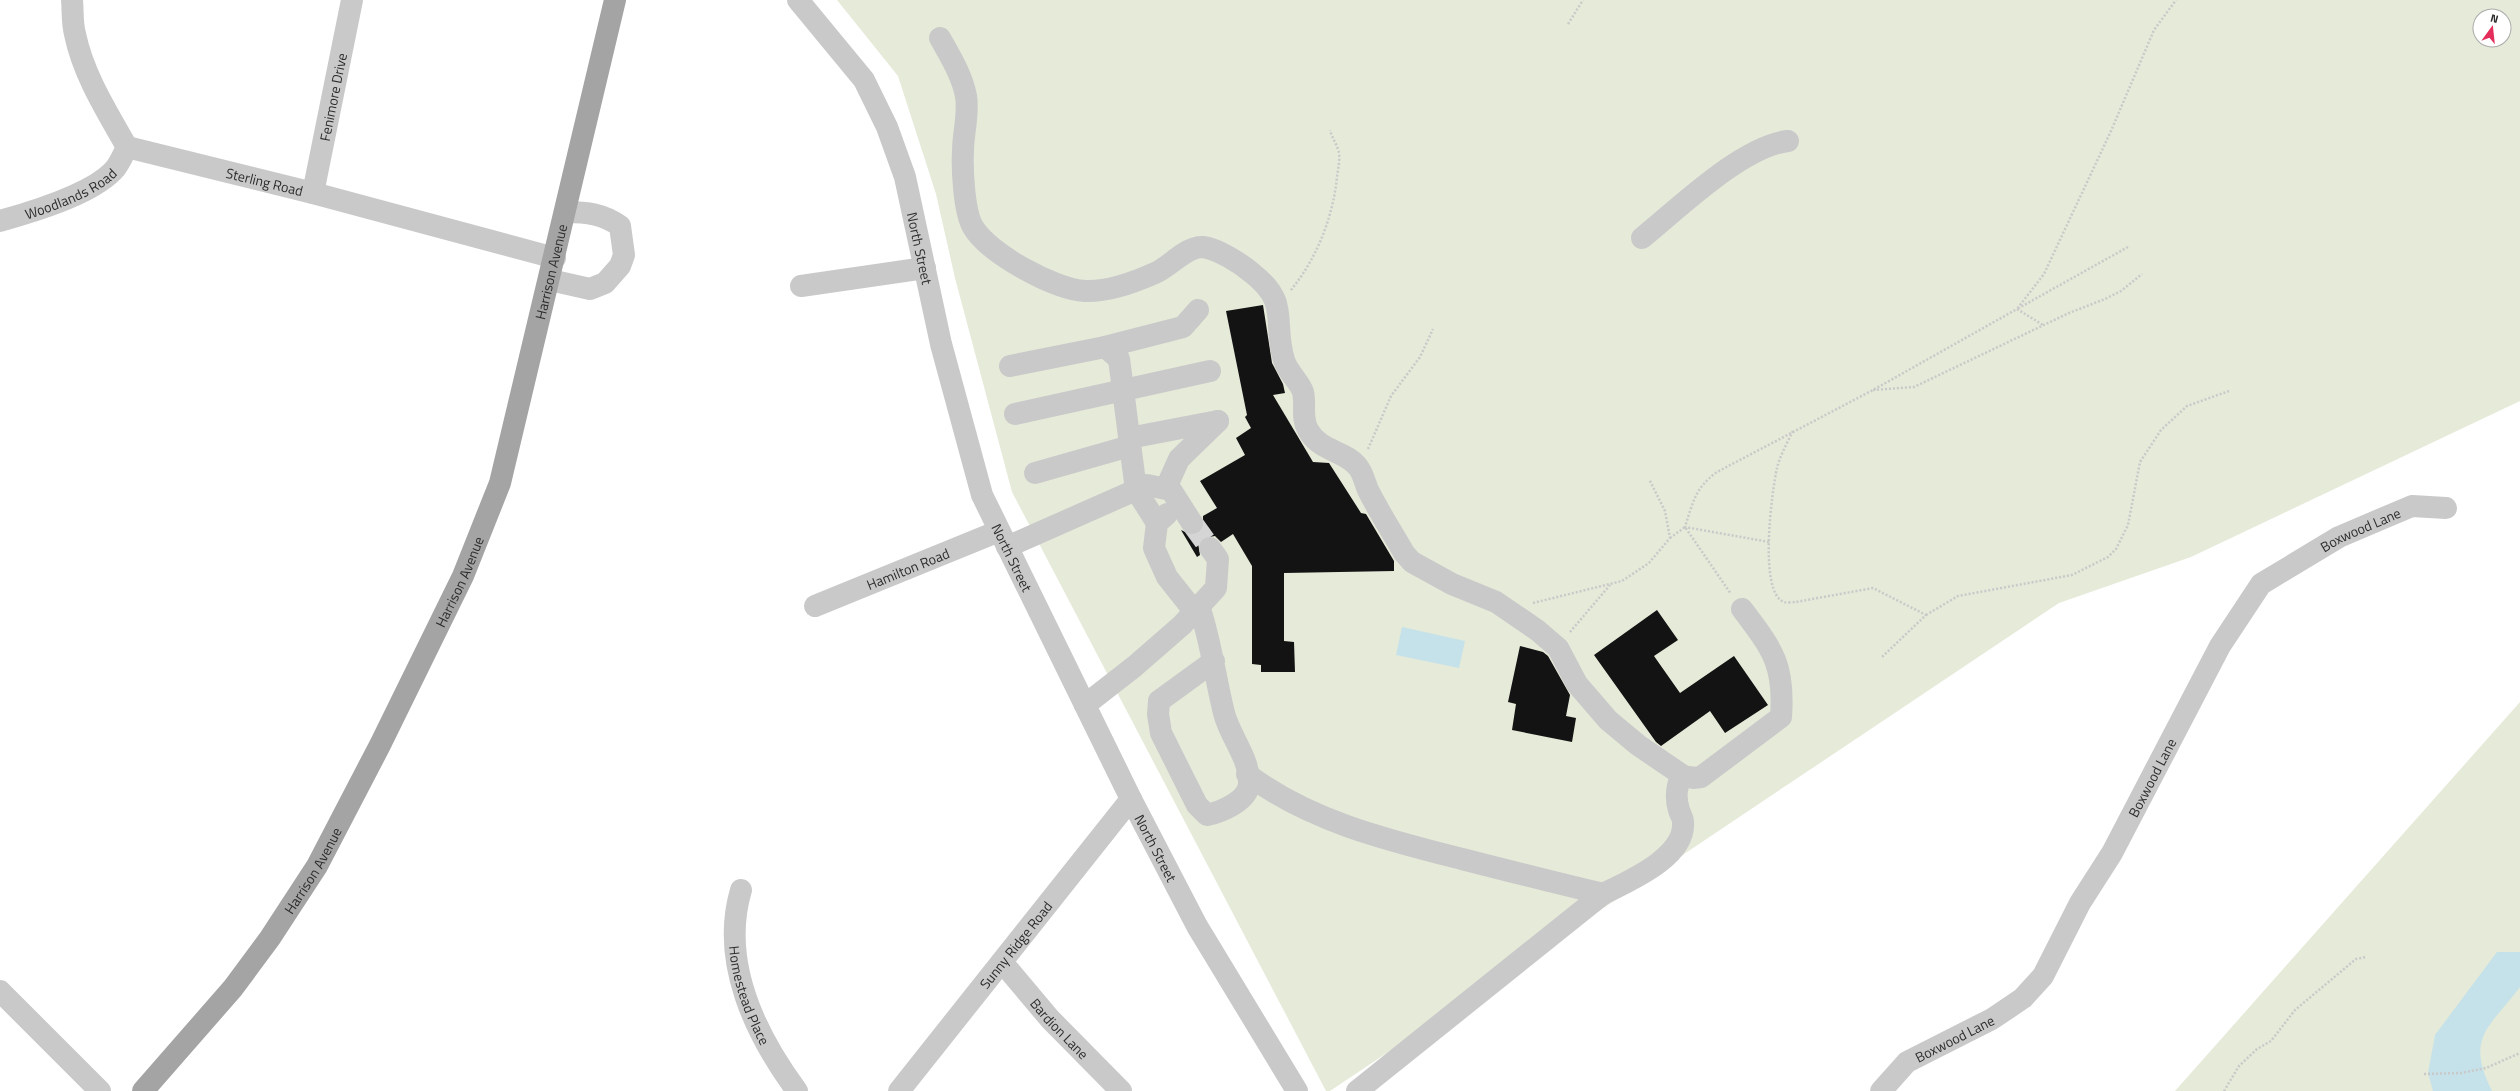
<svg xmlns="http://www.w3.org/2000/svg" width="2520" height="1091" viewBox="0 0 2520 1091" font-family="'Titillium Web',sans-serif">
  <rect width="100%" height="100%" fill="#fff"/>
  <!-- green -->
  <g fill="#e5ead9" fill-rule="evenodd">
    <path d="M837,0H2520V401L2191,557L2059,603L1330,1091H1326L1012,492L955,278L936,194L898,76ZM2480,16H2504V40H2480Z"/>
    <polygon points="2520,702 2520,1091 2175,1091"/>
  </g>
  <!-- water -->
  <g fill="#c5e2ea">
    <polygon points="1402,627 1465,641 1459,668 1396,655"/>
    <path d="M2497,952H2520V987C2489,1028 2465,1037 2492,1091H2433L2428,1073L2435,1035Z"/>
  </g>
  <!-- building -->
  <g fill="#131313">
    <polygon points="1263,305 1272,363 1283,384 1285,393 1273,395 1313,462 1329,463 1361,513 1366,514 1394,561 1394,571 1284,573 1284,641 1294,642 1295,672 1261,672 1261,665 1252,664 1252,566 1233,534 1221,542 1215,536 1203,538 1198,543 1200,555 1197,557 1181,530 1192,535 1198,534 1203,528 1203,516 1217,508 1200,481 1245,455 1236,438 1251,428 1245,417 1247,415 1226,311"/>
    <polygon points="1657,610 1678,640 1654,656 1680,693 1734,656 1768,705 1725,733 1710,711 1661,746 1656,742 1594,655"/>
    <polygon points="1520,646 1543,652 1548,656 1570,695 1566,716 1576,718 1572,742 1512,730 1516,704 1508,702"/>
  </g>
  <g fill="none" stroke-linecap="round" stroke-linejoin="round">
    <!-- minor-tunnel -->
    <polyline stroke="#d5d5d5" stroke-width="22" stroke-dasharray="22 11" stroke-linecap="butt" points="1192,523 1210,548"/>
    <!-- path -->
    <g stroke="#c9c9c9" stroke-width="2.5" stroke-dasharray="2 2" stroke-linecap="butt">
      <polyline points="1568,24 1583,0"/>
      <polyline points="2128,247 2017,309 2044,274 2111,131 2154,30 2176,0"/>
      <path d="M1291,290C1317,258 1333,217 1337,177C1338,169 1340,161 1339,153C1337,144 1332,138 1330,130"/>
      <polyline points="1873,390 1914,387 2069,313 2105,299 2121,291 2142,274"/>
      <path d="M1793,431C1787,443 1780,456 1777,468C1772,490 1758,593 1784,602C1787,603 1793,602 1796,602L1873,588L1926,615L1882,657"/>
      <polyline points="1368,449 1391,396 1420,357 1433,329"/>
      <polyline points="1670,538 1685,527 1731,594"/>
      <path d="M1769,542L1685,527C1693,502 1695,488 1717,472L1873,390L2017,309L2043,325"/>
      <polyline points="1533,603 1622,581 1649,563 1670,538 1665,511 1649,479"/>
      <polyline points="1926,615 1958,596 2072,575 2108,557 2116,549 2128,525 2140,462 2161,430 2187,406 2229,391"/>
      <polyline points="1570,632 1610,585"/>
      <polyline points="2424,1074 2461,1073 2486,1068 2520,1053"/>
      <polyline points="2224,1091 2239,1066 2257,1049 2271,1041 2295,1010 2356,959 2366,957"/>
    </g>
    <!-- minor -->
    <g stroke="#c9c9c9" stroke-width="22">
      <path id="s1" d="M72,0C73,11 72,23 75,34C83,74 107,112 127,147L313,193L555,258"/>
      <path id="s2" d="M798,0L864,80L887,127L905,177L941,344L982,495L1131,799L1197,926L1297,1091"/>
      <path d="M940,38C950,56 962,75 966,96C969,115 963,133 963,151C962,169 964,212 973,227C989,254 1054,289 1085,291C1107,292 1135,282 1155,273C1170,267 1186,246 1203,247C1218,249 1240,263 1252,273C1291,304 1272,320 1284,360C1288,373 1300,382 1303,392C1306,405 1301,418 1308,430C1320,452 1345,450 1358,467C1363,473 1365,483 1368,490C1379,512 1392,532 1404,553L1412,562L1452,584L1496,602L1537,630L1558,648L1577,684L1608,720L1638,745L1682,775L1693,778L1701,777L1781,717C1785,664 1772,649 1742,609"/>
      <path id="s3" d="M313,193L352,0"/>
      <path id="s4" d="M0,221C32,212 90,195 113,171C119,165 123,155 127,147"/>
      <path d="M1642,238C1678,209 1742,146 1788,141"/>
      <path d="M550,280L590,289L605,283L620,266L624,255L620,226C603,214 587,212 566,212"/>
      <polyline points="801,286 925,268"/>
      <polyline points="1105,347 1183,327 1198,310"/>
      <polyline points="1010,366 1105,347 1119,359 1136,490 1157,523"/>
      <polyline points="1015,414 1210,371"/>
      <polyline points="1129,438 1218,421"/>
      <polyline points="1035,473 1130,446"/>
      <polyline points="1166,488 1179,459 1218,421"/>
      <polyline points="1167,514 1157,523 1154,548 1167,577 1194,611"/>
      <polyline points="1007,547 1147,485 1171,490 1192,523"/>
      <path id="s5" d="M815,606L999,531"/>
      <path d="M1199,606C1211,641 1215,677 1224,713C1230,737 1250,758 1249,784C1248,801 1221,812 1207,815L1197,805L1161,733L1158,714L1159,701L1214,661"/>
      <polyline points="1085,705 1135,666 1182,625 1216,588 1218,559 1210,548"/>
      <path d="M1247,774C1309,821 1387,840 1462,859C1509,871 1556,883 1603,894L1357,1091"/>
      <path id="s6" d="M741,890C720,961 755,1034 797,1091"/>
      <path d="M1603,894C1629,881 1686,857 1683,822C1683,818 1680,814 1679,810C1675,797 1676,787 1682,775"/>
      <path id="s7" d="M1002,962L1050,1019L1121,1091"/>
      <polyline points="0,991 100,1091"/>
      <path id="s8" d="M899,1091L1131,799"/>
      <path id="s9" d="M1881,1091L1907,1062L1992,1019L2023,998L2043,976L2080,903L2112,853L2220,646L2261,584L2339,537L2412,506L2446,508"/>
    </g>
    <!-- major -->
    <path stroke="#a4a4a4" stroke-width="22" id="s10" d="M143,1091L233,988L270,938L317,866L380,745L463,576L500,483L615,0"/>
  </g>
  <g text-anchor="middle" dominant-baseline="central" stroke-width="4" stroke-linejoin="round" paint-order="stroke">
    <!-- street labels -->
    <g font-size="14" fill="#2c2c2c" stroke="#fff">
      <text stroke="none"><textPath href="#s3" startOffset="98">Fenimore Drive</textPath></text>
      <text stroke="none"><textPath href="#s1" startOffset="301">Sterling Road</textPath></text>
      <text stroke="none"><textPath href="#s4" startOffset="76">Woodlands Road</textPath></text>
      <text stroke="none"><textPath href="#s2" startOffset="282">North Street</textPath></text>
      <text stroke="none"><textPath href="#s10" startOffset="927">Harrison Avenue</textPath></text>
      <text stroke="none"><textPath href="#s9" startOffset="764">Boxwood Lane</textPath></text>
      <text stroke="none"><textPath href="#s2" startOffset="606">North Street</textPath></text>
      <text stroke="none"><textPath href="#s5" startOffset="100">Hamilton Road</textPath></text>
      <text stroke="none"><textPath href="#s10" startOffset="603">Harrison Avenue</textPath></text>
      <text stroke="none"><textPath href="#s9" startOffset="428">Boxwood Lane</textPath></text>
      <text stroke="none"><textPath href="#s2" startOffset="930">North Street</textPath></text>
      <text stroke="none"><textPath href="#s10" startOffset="279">Harrison Avenue</textPath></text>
      <text stroke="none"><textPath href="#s8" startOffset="187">Sunny Ridge Road</textPath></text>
      <text stroke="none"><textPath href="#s6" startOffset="108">Homestead Place</textPath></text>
      <text stroke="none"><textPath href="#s7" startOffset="88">Bardion Lane</textPath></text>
      <text stroke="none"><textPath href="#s9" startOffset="92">Boxwood Lane</textPath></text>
    </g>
  </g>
  <!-- north arrow -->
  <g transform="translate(2492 28) rotate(15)"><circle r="19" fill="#ffffff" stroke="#ababab"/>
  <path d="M0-3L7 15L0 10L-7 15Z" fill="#e42d5b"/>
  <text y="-6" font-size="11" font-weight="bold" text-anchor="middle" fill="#2c2c2c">N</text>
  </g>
</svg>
